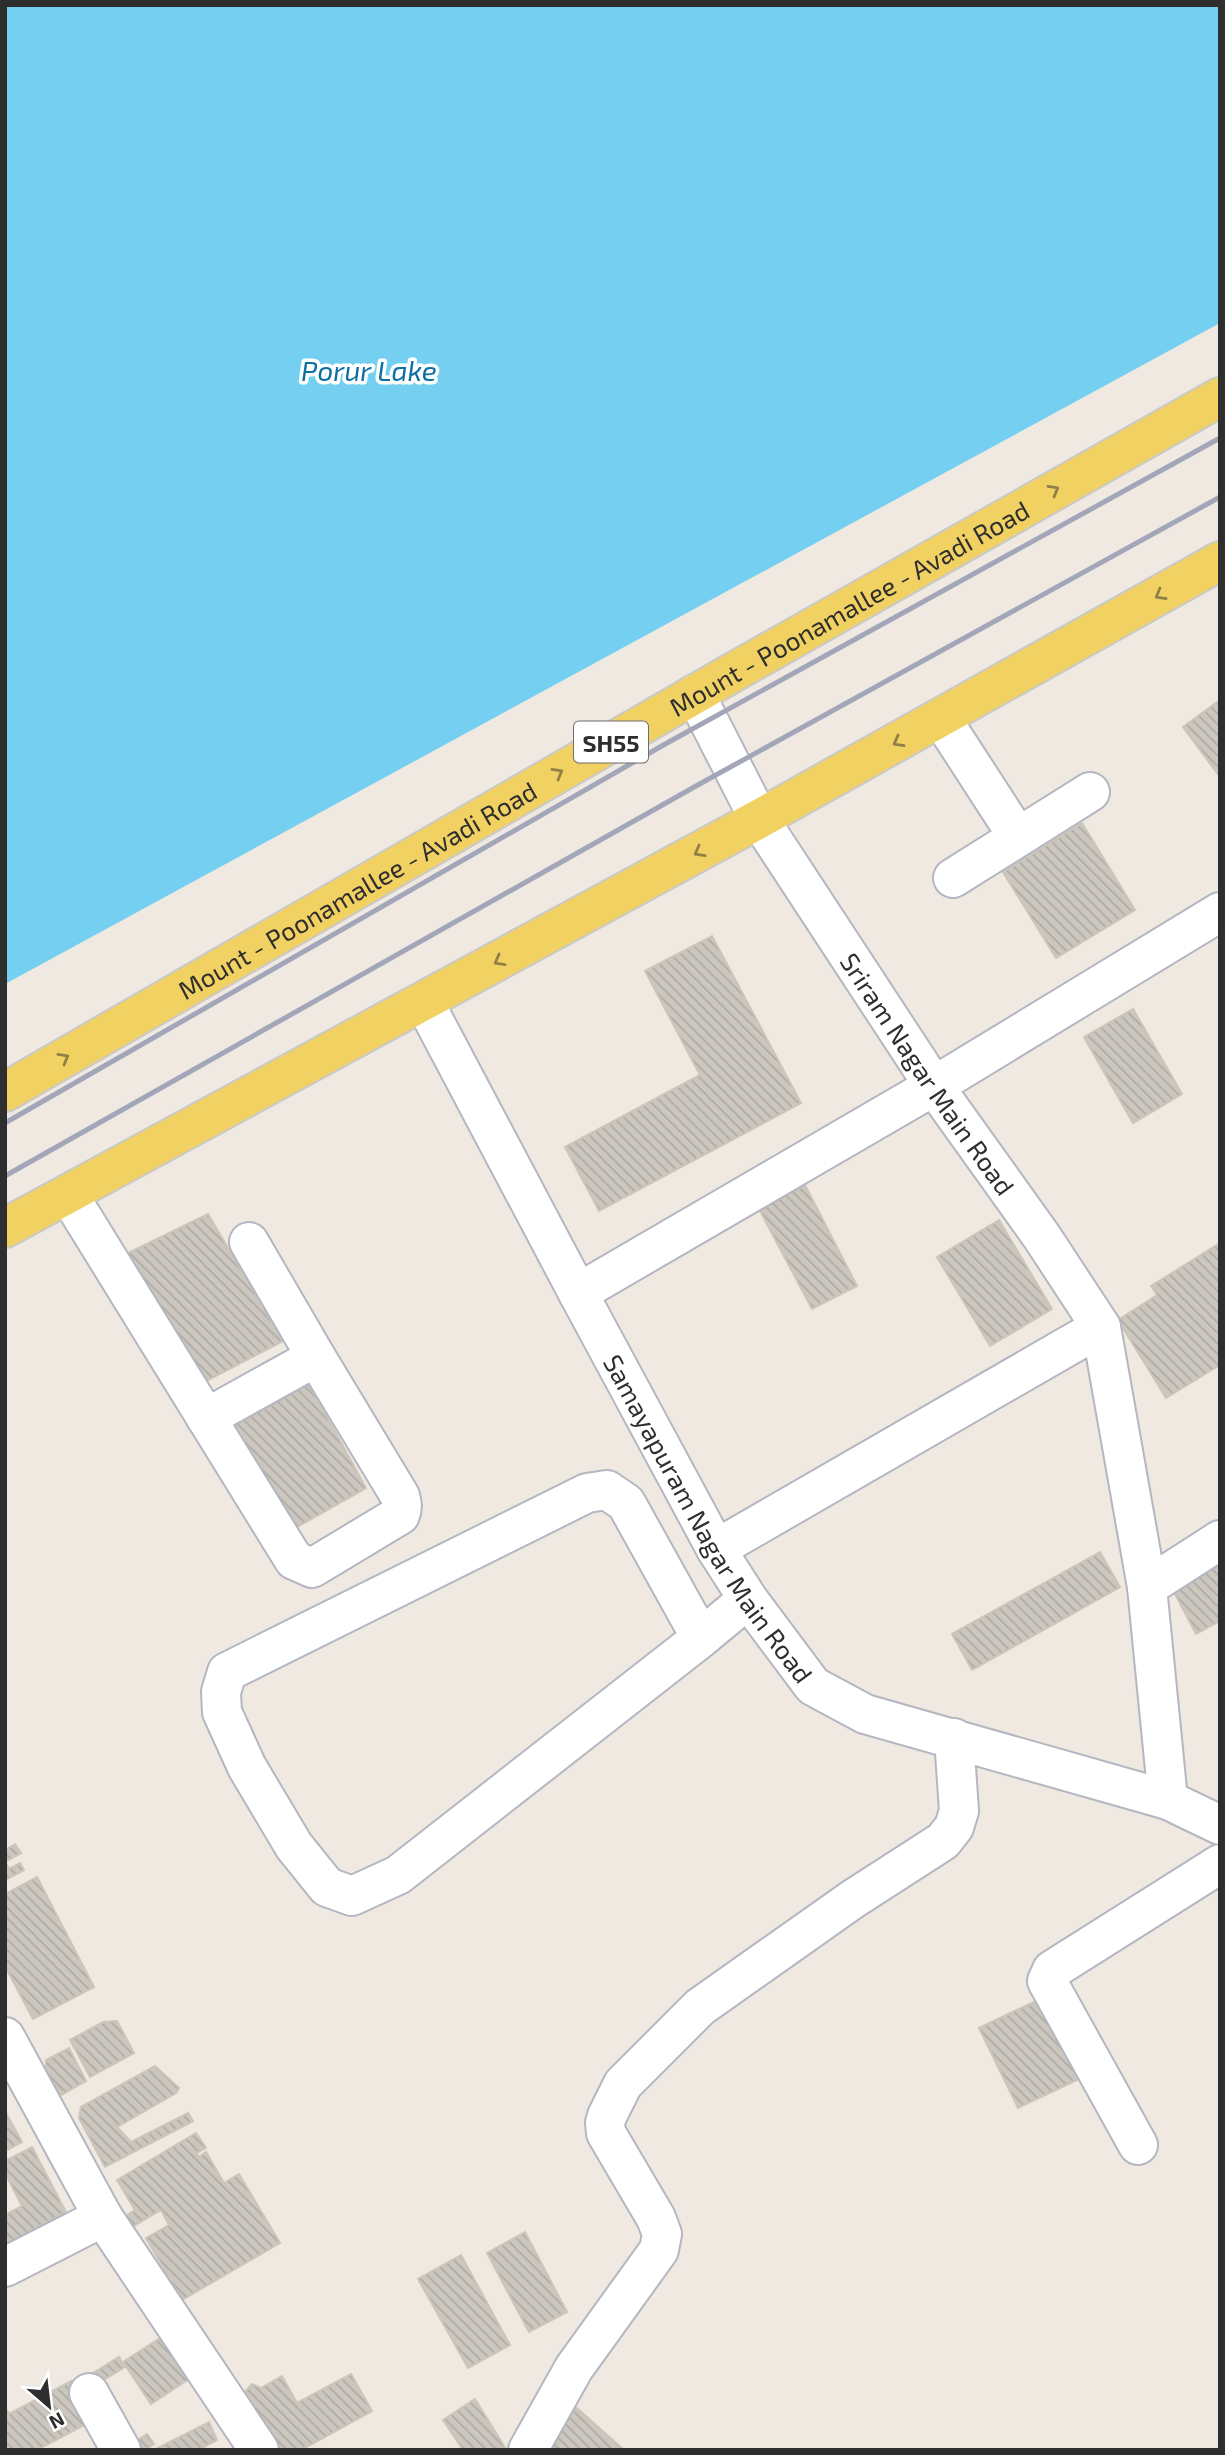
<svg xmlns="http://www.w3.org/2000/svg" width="1225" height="2455" viewBox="0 0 1225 2455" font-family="'Exo 2',sans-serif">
  <defs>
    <pattern id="building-back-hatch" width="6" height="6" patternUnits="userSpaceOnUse" patternTransform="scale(1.75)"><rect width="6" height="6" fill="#cbc7bf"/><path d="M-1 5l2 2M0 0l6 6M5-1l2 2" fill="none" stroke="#afaba4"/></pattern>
  </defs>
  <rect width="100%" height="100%" fill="#efe9e1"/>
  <!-- water -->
  <polygon fill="#75cff0" points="5,5 1220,5 1220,323 5,984"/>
  <!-- building -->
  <g fill="url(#building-back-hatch)" stroke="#cbc5ba" stroke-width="2">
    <polygon points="1220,700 1220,777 1183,727"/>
    <polygon points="1082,823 1135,910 1056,958 1003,872"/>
    <polygon points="712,936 801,1103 599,1211 565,1147 700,1075 645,971"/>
    <polygon points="1133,1009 1182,1094 1133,1123 1084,1037"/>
    <polygon points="805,1185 857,1286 812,1309 759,1209"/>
    <polygon points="208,1214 283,1341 193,1388 124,1255"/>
    <polygon points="999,1220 1052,1309 990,1346 937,1257"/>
    <polygon points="1220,1243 1220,1365 1166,1398 1118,1320 1157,1295 1151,1286"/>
    <polygon points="309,1384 366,1488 283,1535 225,1430"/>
    <polygon points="1220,1549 1220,1621 1196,1634 1166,1577"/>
    <polygon points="1100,1552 1120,1587 972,1670 952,1634"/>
    <polygon points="15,1844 21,1853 5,1862 5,1850"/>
    <polygon points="5,1862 9,1869 20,1863 24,1870 5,1880"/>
    <polygon points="37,1877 94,1987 33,2019 5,1966 5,1894"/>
    <polygon points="1040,1999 1079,2079 1018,2108 979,2028"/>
    <polygon points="117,2021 134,2053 90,2077 70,2040 103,2022"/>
    <polygon points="69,2048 86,2081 61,2095 58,2089 54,2091 46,2074 46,2060"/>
    <polygon points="155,2066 179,2088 176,2093 117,2127 131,2142 188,2113 193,2121 105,2167 79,2118 81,2107"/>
    <polygon points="5,2111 22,2142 5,2151"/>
    <polygon points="196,2133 206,2148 197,2153 199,2157 206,2152 224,2183 239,2174 280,2243 182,2300 146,2238 169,2225 161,2210 125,2231 119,2220 135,2210 117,2180"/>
    <polygon points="32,2147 66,2212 5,2245 5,2215 22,2206 5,2173 5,2161"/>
    <polygon points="525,2232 567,2312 529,2332 487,2253"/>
    <polygon points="461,2255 510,2345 468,2368 418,2279"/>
    <polygon points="168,2333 195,2375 151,2404 123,2362"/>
    <polygon points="119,2357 125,2367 97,2384 134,2442 147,2434 154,2444 145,2450 126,2450 82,2380"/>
    <polygon points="351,2374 372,2411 301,2450 275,2450 244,2393 252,2384 261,2388 282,2376 297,2403"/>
    <polygon points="71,2381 92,2421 37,2450 5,2450 5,2407 9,2414"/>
    <polygon points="475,2399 506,2449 505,2450 463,2450 443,2420"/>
    <polygon points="570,2402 624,2450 549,2450"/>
    <polygon points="209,2422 217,2440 198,2450 154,2450"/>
  </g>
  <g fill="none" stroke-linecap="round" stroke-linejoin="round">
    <defs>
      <g id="minor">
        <path id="s1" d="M695,694L759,819L934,1086L1042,1237L1101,1327"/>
        <polyline points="941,718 1018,837"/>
        <polyline points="953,878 1090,792"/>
        <path id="s2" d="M424,1002L578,1293L716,1549L748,1599L813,1686L865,1714L1168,1800L1220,1825"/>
        <path d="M68,1194L294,1560L312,1568L400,1515C403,1508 402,1503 400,1496L316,1357L249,1242"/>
        <polyline points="578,1293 934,1086 1220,912"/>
        <polyline points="206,1418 316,1357"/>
        <polyline points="716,1549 1101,1327 1147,1587 1168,1800"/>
        <polyline points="1147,1587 1220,1540"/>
        <polyline points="701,1638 626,1503 607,1490 587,1493 227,1672 221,1692 222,1712 247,1767 294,1846 327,1887 352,1896 398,1875 701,1638 748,1599"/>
        <polyline points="5,2037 103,2217 259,2450"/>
        <polyline points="1138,2145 1047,1981 1052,1970 1220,1864"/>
        <polyline points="5,2267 103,2217"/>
        <polyline points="89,2393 121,2450"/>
        <polyline points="528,2450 574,2368 659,2250 662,2234 656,2218 606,2133 605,2123 607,2116 623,2084 700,2007 853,1899 943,1841 954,1827 959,1811 954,1738"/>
      </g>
      <g id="major">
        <path id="s3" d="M5,1092L725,677L1220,397"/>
        <polyline points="5,1228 759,819 1220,561"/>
      </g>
    </defs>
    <!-- minor casing -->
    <use href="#minor" stroke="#b4b7c1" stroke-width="42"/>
    <!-- major casing -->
    <use href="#major" stroke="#c9c9c9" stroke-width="42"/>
    <!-- minor -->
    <use href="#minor" stroke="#fff" stroke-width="38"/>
    <!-- major -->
    <use href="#major" stroke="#f2d163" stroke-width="38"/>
    <!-- rail -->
    <g stroke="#a3a6b8" stroke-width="5">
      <polyline points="5,1123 667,743 1220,438"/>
      <polyline points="5,1176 696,786 1220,497"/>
    </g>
  </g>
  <!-- one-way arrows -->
  <defs><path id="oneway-chevron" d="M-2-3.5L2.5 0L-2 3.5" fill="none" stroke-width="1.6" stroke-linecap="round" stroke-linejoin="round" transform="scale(1.75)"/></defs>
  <g stroke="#908048">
    <use href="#oneway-chevron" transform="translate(1054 490) rotate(-30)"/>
    <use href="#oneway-chevron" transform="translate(1160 595) rotate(150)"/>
    <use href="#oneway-chevron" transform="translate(898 742) rotate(151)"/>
    <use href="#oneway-chevron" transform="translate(558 773) rotate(-30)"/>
    <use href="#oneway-chevron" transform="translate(699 852) rotate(151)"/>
    <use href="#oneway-chevron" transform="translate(499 961) rotate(151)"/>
    <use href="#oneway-chevron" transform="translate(64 1058) rotate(-30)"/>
  </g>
  <g text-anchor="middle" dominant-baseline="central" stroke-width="7" stroke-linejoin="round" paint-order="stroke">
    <!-- shield labels -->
    <rect fill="#fff" stroke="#6d6d6d" stroke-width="2" x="574" y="721.5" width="74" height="41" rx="5"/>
    <g font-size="24" font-weight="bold" fill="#2e2e2e">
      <text x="611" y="742">SH55</text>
    </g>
    <!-- street labels -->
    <g font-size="26" fill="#2e2e2e" stroke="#fff">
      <text stroke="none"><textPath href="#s3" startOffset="973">Mount - Poonamallee - Avadi Road</textPath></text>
      <text stroke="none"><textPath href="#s3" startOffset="406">Mount - Poonamallee - Avadi Road</textPath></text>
      <text stroke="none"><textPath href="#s1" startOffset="446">Sriram Nagar Main Road</textPath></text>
      <text stroke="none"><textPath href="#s2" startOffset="590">Samayapuram Nagar Main Road</textPath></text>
    </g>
    <!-- water labels -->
    <g font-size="28" font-style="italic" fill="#0d6fa3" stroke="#fff">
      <text x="369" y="370">Porur Lake</text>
    </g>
  </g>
  <!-- border -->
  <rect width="1225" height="2455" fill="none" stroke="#2e2e2e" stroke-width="14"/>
  <!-- north arrow -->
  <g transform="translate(49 2406) rotate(152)" stroke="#ffffff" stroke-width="5" paint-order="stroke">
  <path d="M0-5L12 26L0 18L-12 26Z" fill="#2e2e2e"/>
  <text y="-10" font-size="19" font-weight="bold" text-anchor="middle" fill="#2e2e2e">N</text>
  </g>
</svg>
